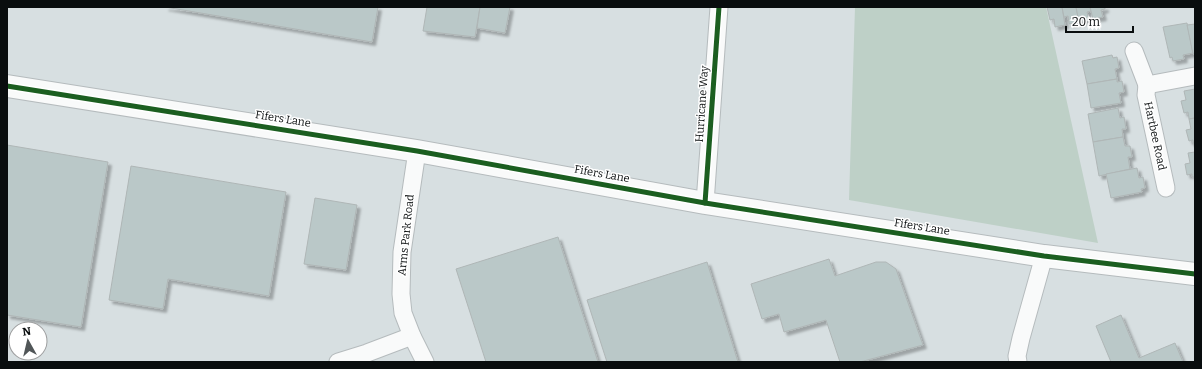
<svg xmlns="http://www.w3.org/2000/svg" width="1202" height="369" viewBox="0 0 1202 369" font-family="Bitter,serif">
  <defs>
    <filter id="shadow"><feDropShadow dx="3.5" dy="3.5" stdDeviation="1" flood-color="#0004"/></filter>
  </defs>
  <rect width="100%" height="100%" fill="#d7dfe1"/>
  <!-- green -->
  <polygon fill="#bed0c7" points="855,7 1046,7 1098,243 849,200"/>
  <!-- building -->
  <g fill="#bac8c8" stroke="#afb6b6" filter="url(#shadow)">
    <polygon points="165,7 378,7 372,42"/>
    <polygon points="427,7 480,7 475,37 423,31"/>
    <polygon points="480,7 510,7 505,33 477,28"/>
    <polygon points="1047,7 1062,7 1065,25 1055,27 1054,19 1050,20"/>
    <polygon points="1062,7 1076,7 1079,22 1069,24 1068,16 1064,17"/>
    <polygon points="1076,7 1090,7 1091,11 1087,12 1089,20 1079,22"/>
    <polygon points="1090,7 1105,7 1105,9 1101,10 1103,17 1093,19"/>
    <polygon points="1187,23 1193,53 1183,55 1184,59 1173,61 1172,57 1170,58 1163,27"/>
    <polygon points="1195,24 1195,54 1193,54 1187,25"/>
    <polygon points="1112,55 1113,58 1117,57 1119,68 1115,69 1117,79 1087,84 1082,61"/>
    <polygon points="1117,79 1117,82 1122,81 1124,92 1119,93 1121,103 1091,108 1087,84"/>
    <polygon points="1195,89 1195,118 1189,119 1188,112 1184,113 1181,101 1186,100 1184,91"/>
    <polygon points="1118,108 1120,118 1124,117 1126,129 1122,129 1123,137 1093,142 1088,114"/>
    <polygon points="1195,118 1195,151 1193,140 1189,141 1186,130 1191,129 1189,119"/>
    <polygon points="1123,137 1125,146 1130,146 1132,157 1128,157 1130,169 1099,176 1093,142"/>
    <polygon points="7,145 108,162 81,327 7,315"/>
    <polygon points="1195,152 1195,177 1192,177 1192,174 1187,175 1185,164 1190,163 1188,153"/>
    <polygon points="131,166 286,192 269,296 168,279 163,309 109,300"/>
    <polygon points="1137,168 1139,178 1143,177 1145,188 1141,189 1142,192 1111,198 1106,174"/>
    <polygon points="315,198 357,205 346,270 304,264"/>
    <polygon points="558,237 598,362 486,362 456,269"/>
    <polygon points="829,259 835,276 876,262 886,262 896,269 923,345 860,362 840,362 826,320 784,332 779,314 762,319 751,284"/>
    <polygon points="707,262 738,362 607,362 587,300"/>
    <polygon points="1121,315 1139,358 1175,343 1183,362 1111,362 1096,326"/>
  </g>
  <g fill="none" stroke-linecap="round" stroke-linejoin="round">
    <defs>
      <g id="street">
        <polyline points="1134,51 1147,85 1195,76"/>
        <polyline points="1147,85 1146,95 1166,188"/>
        <polyline points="417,151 402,252 401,294 403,313 412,336 425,362"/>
        <polyline points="705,203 719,7"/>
        <polyline points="338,362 367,353 412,336"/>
        <polyline points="1018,362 1017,356 1021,338 1044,256"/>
      </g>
      <polyline id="secondary" points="7,86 417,151 705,203 1044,256 1195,274"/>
    </defs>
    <!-- street casing -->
    <use href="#street" stroke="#b5bbbd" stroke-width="19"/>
    <!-- secondary casing -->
    <use href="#secondary" stroke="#b5bbbd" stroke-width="24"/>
    <!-- street -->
    <use href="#street" stroke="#f9fafa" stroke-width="17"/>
    <!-- secondary -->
    <use href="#secondary" stroke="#f9fafa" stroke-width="22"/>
    <defs>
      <g id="cycleway">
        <polyline points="7,86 417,151 705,203 1044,256 1195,274"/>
        <polyline points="705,203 719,7"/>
      </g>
    </defs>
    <!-- cycleway casing -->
    <use href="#cycleway" stroke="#fff" stroke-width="8"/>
    <!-- cycleway -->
    <use href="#cycleway" stroke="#1b5e20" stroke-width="5"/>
  </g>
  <g text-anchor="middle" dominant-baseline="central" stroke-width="3" stroke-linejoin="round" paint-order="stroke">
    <!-- street labels -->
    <g font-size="11" fill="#090d0e" stroke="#fff">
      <text transform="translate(702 104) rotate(-86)">Hurricane Way</text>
      <text transform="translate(283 119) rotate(9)">Fifers Lane</text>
      <text transform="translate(1155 136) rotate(78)">Hartbee Road</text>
      <text transform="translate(602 174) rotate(10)">Fifers Lane</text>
      <text transform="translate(922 227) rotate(9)">Fifers Lane</text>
      <text transform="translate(406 235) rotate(-84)">Arms Park Road</text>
    </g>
  </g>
  <!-- border -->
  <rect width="1202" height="369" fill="none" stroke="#090d0e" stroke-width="16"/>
  <!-- north arrow -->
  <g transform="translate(28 341) rotate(352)"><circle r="19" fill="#ffffff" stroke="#9d9e9f"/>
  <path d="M0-3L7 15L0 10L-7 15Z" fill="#515658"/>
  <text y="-6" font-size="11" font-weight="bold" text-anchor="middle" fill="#090d0e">N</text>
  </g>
  <!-- scale -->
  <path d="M1066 26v6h67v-6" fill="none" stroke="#090d0e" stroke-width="2"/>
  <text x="1072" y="26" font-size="12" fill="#090d0e" stroke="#ffffff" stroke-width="3" paint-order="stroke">20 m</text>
</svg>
